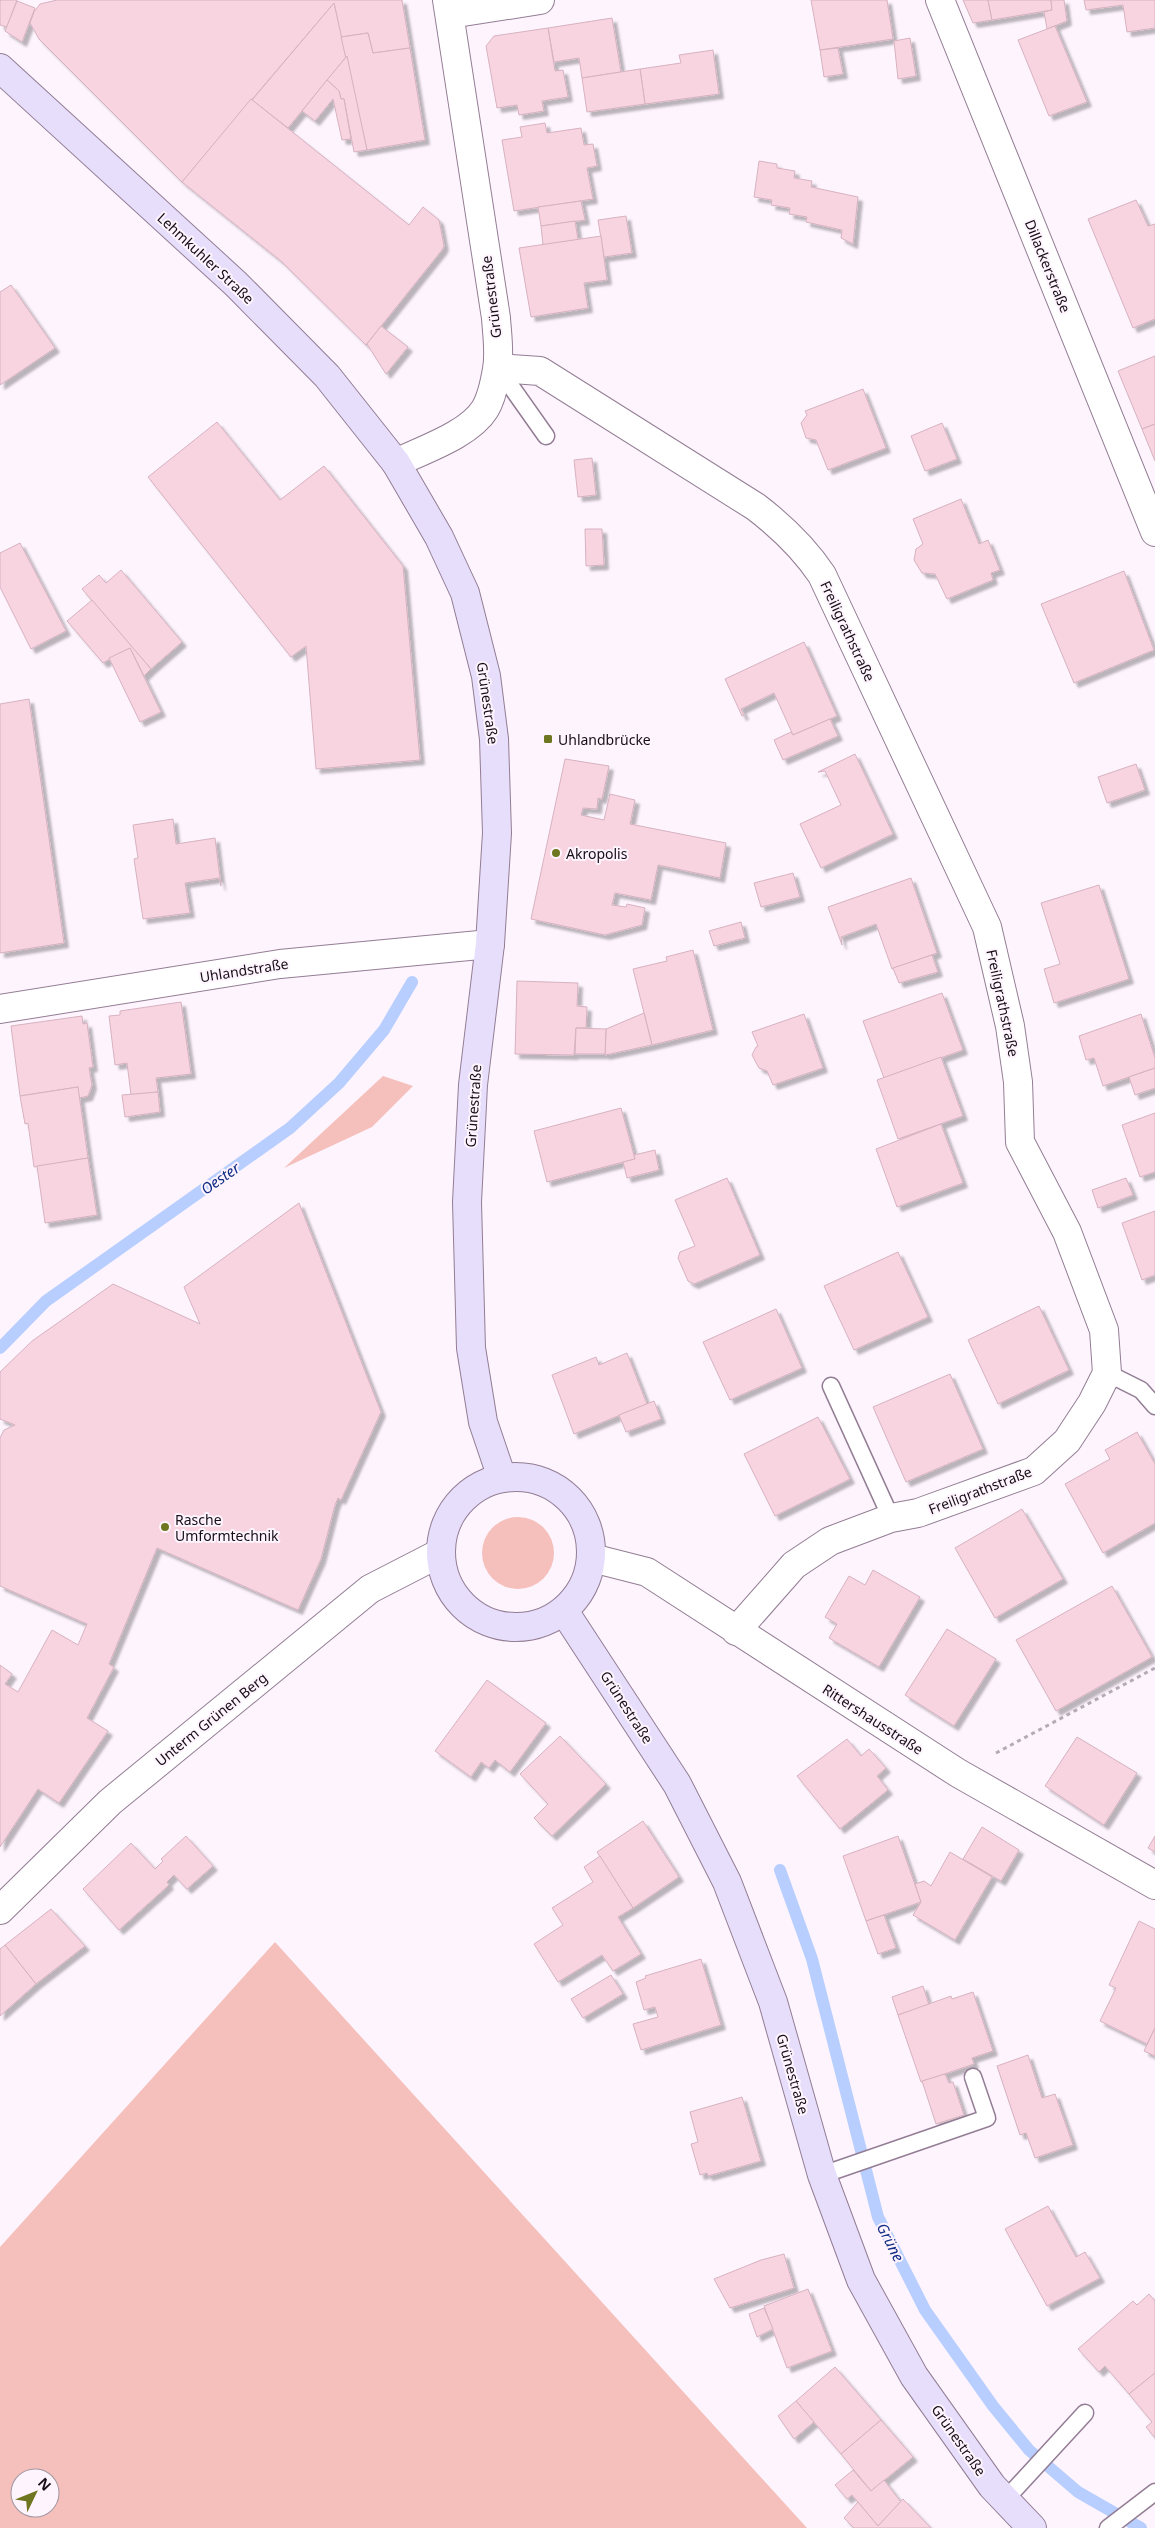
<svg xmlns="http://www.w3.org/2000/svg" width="1155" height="2528" viewBox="0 0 1155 2528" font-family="'Noto Sans',sans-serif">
  <defs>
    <filter id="shadow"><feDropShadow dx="4.5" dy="4.5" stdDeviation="1" flood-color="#0004"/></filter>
  </defs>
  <rect width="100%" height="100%" fill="#fef4fe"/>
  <!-- green -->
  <g fill="#f5c0bb" fill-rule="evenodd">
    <polygon points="383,1076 413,1086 372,1127 284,1168"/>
    <circle cx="518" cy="1553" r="36"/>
    <path d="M275,1942L807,2528H0V2247ZM20,2478H50V2508H20Z"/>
  </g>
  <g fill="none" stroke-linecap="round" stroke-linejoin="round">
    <!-- stream -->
    <g stroke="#b7ceff" stroke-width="12">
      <polyline points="0,1348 46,1301 290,1128 339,1083 384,1030 412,982"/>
      <polyline points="780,1870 812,1959 878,2217 925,2310 993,2406 1029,2450 1078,2492 1141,2528"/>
    </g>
  </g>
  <!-- building -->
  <g fill="#f8d3e0" stroke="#d6b2bf" filter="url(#shadow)">
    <polygon points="0,0 17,0 7,27 0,25"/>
    <polygon points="57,0 402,0 410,48 373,53 368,33 341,37 334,3 182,182 39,39 30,23 34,12 40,4"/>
    <polygon points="811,0 887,0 893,39 820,50"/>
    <polygon points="963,0 988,0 992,20 973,23"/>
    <polygon points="988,0 1051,0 1052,10 992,20"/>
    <polygon points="1051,0 1064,0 1067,21 1047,29 1044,12 1052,10"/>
    <polygon points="1084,0 1155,0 1155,28 1127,32 1123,5 1086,10"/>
    <polygon points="17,1 35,8 22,42 5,31"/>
    <polygon points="334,3 346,57 288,128 252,100"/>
    <polygon points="612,18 621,72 582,78 579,58 554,62 548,28"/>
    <polygon points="1055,26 1087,102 1049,116 1018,40"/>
    <polygon points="548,28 555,71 563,70 568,97 542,101 544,111 519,115 517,105 497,108 486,46 494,36"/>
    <polygon points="368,33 373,53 410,48 425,140 367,150 341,37"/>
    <polygon points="910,38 916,76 898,79 894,41"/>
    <polygon points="838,48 843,74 824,77 820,50"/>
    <polygon points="713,50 719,94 645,104 640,69 681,63 679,55"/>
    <polygon points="347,56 367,150 354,152 344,99 341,99 339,91 327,80"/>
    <polygon points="640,69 645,104 587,112 582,78"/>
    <polygon points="327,80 339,91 341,99 344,99 351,139 342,140 333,99 315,121 302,111"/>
    <polygon points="251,99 409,225 423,207 439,220 444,246 442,250 366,345 281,261 182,182"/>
    <polygon points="545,123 547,133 581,128 584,145 593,144 597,166 587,168 593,199 514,211 502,140 522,137 520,127"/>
    <polygon points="759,161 777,164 777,168 795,171 794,178 812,181 811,187 858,197 853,244 841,238 842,230 806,222 807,217 789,214 790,208 771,205 772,200 754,197"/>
    <polygon points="1136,200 1148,226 1155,224 1155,319 1133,328 1088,219"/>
    <polygon points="581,201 585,220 541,226 538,207"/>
    <polygon points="626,216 632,253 604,257 598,220"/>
    <polygon points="575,221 578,240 543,245 541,226"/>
    <polygon points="601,236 607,280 584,283 588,308 531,317 519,248"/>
    <polygon points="11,285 55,348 0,385 0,292"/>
    <polygon points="381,326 408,347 386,374 367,344"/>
    <polygon points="1155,356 1155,424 1142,429 1118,371"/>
    <polygon points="863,389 886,448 828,470 816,440 806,438 801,423 807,415 805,411"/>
    <polygon points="217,422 280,500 324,466 403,566 420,760 316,769 306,646 291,657 148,477"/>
    <polygon points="942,423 957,459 925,471 911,436"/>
    <polygon points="1155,424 1155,461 1142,429"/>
    <polygon points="592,458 596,495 578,497 574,460"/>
    <polygon points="961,499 979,544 988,540 1000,570 991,573 993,580 947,599 935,574 922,573 914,560 916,549 923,544 913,519"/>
    <polygon points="585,529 602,529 604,565 586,566"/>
    <polygon points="20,543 66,631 31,649 0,587 0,553"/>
    <polygon points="121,570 182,642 151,669 82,589 99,575 106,583"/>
    <polygon points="1124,571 1154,650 1074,683 1041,604"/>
    <polygon points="92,600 151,669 144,676 130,648 103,663 67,621"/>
    <polygon points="804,642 837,716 793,735 774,693 741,709 744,715 742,716 725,679"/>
    <polygon points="130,648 161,712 140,722 109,658"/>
    <polygon points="29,699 64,943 0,953 0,704"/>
    <polygon points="830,719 838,736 783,760 774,740 791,732 793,735"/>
    <polygon points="855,754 893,834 821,868 800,824 841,805 825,771 818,772"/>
    <polygon points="565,759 609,766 602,799 598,798 597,809 583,808 581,815 604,820 610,794 635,800 630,824 726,843 720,878 658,865 651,900 615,893 612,905 626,907 627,904 645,908 642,925 605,935 531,919"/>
    <polygon points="1136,764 1145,790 1107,803 1098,777"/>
    <polygon points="173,819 176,844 215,838 221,886 219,878 185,883 190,913 143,919 134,859 138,858 133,825"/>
    <polygon points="793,873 800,897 761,907 754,883"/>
    <polygon points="911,878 937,953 892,969 876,924 841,937 842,945 828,907"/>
    <polygon points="1099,885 1129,979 1054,1003 1044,969 1060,964 1041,903"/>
    <polygon points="741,922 745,938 714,946 709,931"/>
    <polygon points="693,950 713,1030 652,1045 633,969 667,961 666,957"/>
    <polygon points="932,955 938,972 899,983 893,968"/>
    <polygon points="517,981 578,983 577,1006 587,1007 586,1028 576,1028 574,1055 515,1054"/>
    <polygon points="942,993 963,1050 884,1078 863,1021"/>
    <polygon points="181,1002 191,1074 156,1078 158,1092 131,1095 127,1063 115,1065 109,1016 120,1015 120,1011"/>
    <polygon points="644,1013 652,1045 605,1055 606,1029"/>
    <polygon points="804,1014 823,1068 773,1085 767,1071 759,1068 752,1055 756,1047 758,1046 752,1032"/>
    <polygon points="1141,1014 1155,1058 1155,1068 1103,1086 1094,1058 1086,1060 1079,1036"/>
    <polygon points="82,1016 83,1024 87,1023 93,1067 89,1068 92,1085 88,1096 79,1098 78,1087 20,1096 11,1026"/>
    <polygon points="576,1028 606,1029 605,1054 575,1054"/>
    <polygon points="941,1057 963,1116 898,1139 877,1080"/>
    <polygon points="1155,1068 1155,1088 1135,1095 1129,1077"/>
    <polygon points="78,1087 88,1158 34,1167 28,1123 25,1124 20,1096"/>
    <polygon points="158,1092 160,1112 125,1117 122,1095"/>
    <polygon points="621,1108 635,1159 547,1182 534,1131"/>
    <polygon points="1155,1113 1155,1172 1140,1177 1122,1125"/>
    <polygon points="941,1124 963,1183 897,1207 876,1149"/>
    <polygon points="655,1150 659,1170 627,1178 623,1162 635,1159 634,1155"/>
    <polygon points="88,1158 97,1215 45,1223 37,1166"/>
    <polygon points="727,1178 760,1255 694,1284 688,1281 678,1258 680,1252 695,1246 675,1200"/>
    <polygon points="1126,1178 1133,1195 1098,1208 1092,1190"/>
    <polygon points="299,1203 381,1412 341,1500 338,1498 335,1505 321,1559 298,1610 157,1548 109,1664 114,1667 87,1718 108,1731 59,1803 38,1789 0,1847 0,1665 12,1674 5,1684 18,1692 52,1630 78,1645 87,1624 0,1586 0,1438 4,1430 15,1425 0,1419 0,1372 32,1341 113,1284 200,1324 184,1287"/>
    <polygon points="1155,1211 1155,1275 1142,1280 1122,1223"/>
    <polygon points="898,1252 928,1317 854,1350 824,1286"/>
    <polygon points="1039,1306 1069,1370 998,1404 968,1340"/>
    <polygon points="776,1309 802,1368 730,1400 703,1342"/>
    <polygon points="627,1353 647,1404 574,1434 552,1375 596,1357 599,1365"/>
    <polygon points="950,1374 983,1449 906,1482 873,1407"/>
    <polygon points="654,1401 661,1419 626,1432 619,1415"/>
    <polygon points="818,1417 850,1479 775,1516 744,1454"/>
    <polygon points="1137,1432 1155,1464 1155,1523 1103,1553 1065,1484 1110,1459 1105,1450"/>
    <polygon points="1022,1509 1063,1579 995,1618 955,1548"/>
    <polygon points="873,1570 920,1597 879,1667 829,1638 837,1624 825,1617 849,1576 865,1585"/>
    <polygon points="1112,1586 1152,1657 1056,1711 1016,1640"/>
    <polygon points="947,1629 996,1659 954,1726 905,1695"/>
    <polygon points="487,1680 546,1723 510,1772 495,1760 489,1768 481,1762 471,1777 435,1751"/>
    <polygon points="560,1736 606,1784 552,1836 534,1818 548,1804 520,1774"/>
    <polygon points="1077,1737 1137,1773 1104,1825 1045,1786"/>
    <polygon points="847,1739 861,1756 869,1749 886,1768 877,1776 888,1790 840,1829 797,1776"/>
    <polygon points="643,1821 679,1877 633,1908 597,1852"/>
    <polygon points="982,1827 1019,1850 1001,1881 963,1859"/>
    <polygon points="186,1836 213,1866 187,1889 174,1875 167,1882 169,1885 119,1930 83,1889 131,1843 155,1869 163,1861 161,1859"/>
    <polygon points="898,1836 921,1902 866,1921 843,1856"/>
    <polygon points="1155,1836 1155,1852 1148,1848"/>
    <polygon points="950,1852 992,1877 955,1940 913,1915 921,1902 915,1884 924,1881 931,1886"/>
    <polygon points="600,1856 633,1908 618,1917 641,1954 613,1971 602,1955 558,1982 534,1944 563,1925 552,1908 593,1882 584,1867"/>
    <polygon points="51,1909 85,1946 36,1984 5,1945"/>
    <polygon points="884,1915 896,1948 878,1954 866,1921"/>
    <polygon points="1139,1921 1155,1929 1155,2028 1147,2044 1100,2021 1116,1988 1109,1985"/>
    <polygon points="5,1945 36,1984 0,2016 0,1949"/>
    <polygon points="701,1959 721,2025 641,2050 633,2024 658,2017 655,2007 644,2010 636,1982 646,1978 645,1976"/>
    <polygon points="611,1975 623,1994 583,2018 571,1999"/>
    <polygon points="923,1986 929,2005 898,2015 892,1997"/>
    <polygon points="973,1992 993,2051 972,2058 974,2064 921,2082 898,2015 951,1996 952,1999"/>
    <polygon points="1155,2028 1155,2056 1144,2051"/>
    <polygon points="1028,2055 1042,2098 1055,2094 1073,2145 1035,2158 1026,2133 1020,2135 997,2066"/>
    <polygon points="945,2074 949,2083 953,2082 964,2115 936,2124 922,2081"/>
    <polygon points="742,2097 761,2161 708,2176 707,2173 700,2175 691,2144 698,2142 690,2112"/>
    <polygon points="1048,2206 1076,2257 1085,2252 1100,2278 1047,2306 1005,2229"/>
    <polygon points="784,2254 794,2288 730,2308 714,2279 761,2260"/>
    <polygon points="808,2289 832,2351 787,2368 764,2306"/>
    <polygon points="1149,2294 1155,2301 1155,2373 1129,2394 1105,2366 1099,2372 1078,2349 1133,2301 1137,2305"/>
    <polygon points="764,2308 773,2329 757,2337 749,2314"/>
    <polygon points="835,2367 881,2420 841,2454 796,2401"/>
    <polygon points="1155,2373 1155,2438 1146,2427 1152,2422 1129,2394"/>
    <polygon points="796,2401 814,2422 794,2439 778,2416"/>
    <polygon points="881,2420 913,2457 871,2491 841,2454"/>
    <polygon points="853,2470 871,2491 884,2480 901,2502 878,2526 852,2495 847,2499 835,2485"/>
    <polygon points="903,2499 931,2528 854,2528 844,2518 858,2502 878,2526"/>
  </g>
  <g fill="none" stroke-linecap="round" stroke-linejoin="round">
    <defs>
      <g id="lane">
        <polyline points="498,368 546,436"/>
        <polyline points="1107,1373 1141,1390 1155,1406"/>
        <polyline points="831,1386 891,1518"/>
        <polyline points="822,2175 987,2118 973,2077"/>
        <polyline points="1005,2500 1085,2413"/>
        <polyline points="1108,2528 1155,2492"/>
      </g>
      <g id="street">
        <polyline points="940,0 1155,532"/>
        <polyline points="450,14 540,0"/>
        <path d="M498,368L540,371L756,507C782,527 804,548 822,575L987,927L1010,1026L1018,1082L1020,1142L1067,1232L1104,1330L1107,1373L1092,1403L1067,1441L1034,1471L918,1513L891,1518L830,1541L794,1565L736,1631"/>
        <path d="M396,463C422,450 469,435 485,409C491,399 495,381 497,369C500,353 497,334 496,318L447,0"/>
        <polyline points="0,1009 280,964 490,944"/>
        <polyline points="592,1558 647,1572 958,1773 1155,1885"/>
        <polyline points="0,1910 110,1802 370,1589 440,1553"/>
      </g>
      <g id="secondary">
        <polyline points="0,68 236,284 327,376 396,463 439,537 465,593 486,676 494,739 497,833 490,944 473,1085 467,1202 471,1348 483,1422 502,1478"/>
        <circle cx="516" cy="1552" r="75"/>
        <polyline points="564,1611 677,1784 727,1882 773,2002 822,2175 861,2280 914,2376 992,2486 1032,2528"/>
      </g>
    </defs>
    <!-- lane casing -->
    <use href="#lane" stroke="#937d94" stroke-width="19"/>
    <!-- street casing -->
    <use href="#street" stroke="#937d94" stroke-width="30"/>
    <!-- secondary casing -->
    <use href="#secondary" stroke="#937d94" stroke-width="30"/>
    <!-- path -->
    <polyline stroke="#b5abb5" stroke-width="3" stroke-dasharray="4 4" stroke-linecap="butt" points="996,1753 1155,1668"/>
    <!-- lane -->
    <use href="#lane" stroke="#fff" stroke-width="16"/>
    <!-- street -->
    <use href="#street" stroke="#fff" stroke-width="28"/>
    <!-- secondary -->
    <use href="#secondary" stroke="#e6defb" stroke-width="28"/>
  </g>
  <!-- markers -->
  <g fill="#6e761f" stroke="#fef4fe" stroke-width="2">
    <rect x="543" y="734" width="10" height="10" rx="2.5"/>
    <circle cx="556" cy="853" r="5"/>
    <circle cx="165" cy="1527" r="5"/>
  </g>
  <g text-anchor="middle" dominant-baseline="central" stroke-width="4" stroke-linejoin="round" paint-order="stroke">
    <!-- street labels -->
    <g font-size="14" fill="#160e17" stroke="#fef4fe">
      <text transform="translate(206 258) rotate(43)">Lehmkuhler Straße</text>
      <text transform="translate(1048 266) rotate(68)">Dillackerstraße</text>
      <text transform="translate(491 297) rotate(-97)">Grünestraße</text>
      <text transform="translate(848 631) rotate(65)">Freiligrathstraße</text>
      <text transform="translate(488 703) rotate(82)">Grünestraße</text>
      <text transform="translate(244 970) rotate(-9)">Uhlandstraße</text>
      <text transform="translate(1003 1003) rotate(78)">Freiligrathstraße</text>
      <text transform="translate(473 1106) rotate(-86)">Grünestraße</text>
      <text transform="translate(980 1490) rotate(-21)">Freiligrathstraße</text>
      <text transform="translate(627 1707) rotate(57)">Grünestraße</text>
      <text transform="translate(211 1719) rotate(-39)">Unterm Grünen Berg</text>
      <text transform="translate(873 1719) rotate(33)">Rittershausstraße</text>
      <text transform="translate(793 2074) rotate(74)">Grünestraße</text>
      <text transform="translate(959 2440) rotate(55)">Grünestraße</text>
    </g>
    <!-- poi labels -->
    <g font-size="14" fill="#160e17" stroke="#fef4fe" text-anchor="start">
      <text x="558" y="739">Uhlandbrücke</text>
      <text x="566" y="853">Akropolis</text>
      <text x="175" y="1519">Rasche<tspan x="175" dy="16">Umformtechnik</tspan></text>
    </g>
    <!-- water labels -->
    <g font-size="15" font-style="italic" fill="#102c84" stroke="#fef4fe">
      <text transform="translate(220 1178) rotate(-35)">Oester</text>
      <text transform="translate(891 2242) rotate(63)">Grüne</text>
    </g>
  </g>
  <!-- north arrow -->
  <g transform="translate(35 2493) rotate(47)"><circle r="24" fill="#fef4fe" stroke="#a198a2"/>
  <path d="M0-4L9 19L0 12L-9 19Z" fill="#6e761f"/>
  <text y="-8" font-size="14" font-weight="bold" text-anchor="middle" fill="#160e17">N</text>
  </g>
</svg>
